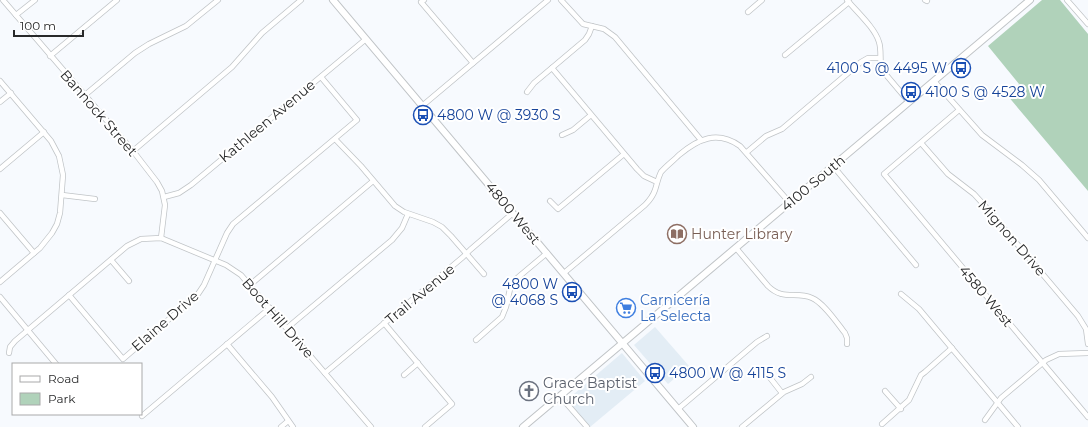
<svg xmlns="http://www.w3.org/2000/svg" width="1088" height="427" viewBox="0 0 1088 427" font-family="Montserrat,sans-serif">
  <rect width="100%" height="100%" fill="#f7fafe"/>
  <!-- built -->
  <g fill="#e3edf5">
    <polygon points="655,327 689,366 668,384 634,345"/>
    <polygon points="622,353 645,381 590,427 567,400"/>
  </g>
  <!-- green -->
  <polygon fill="#b0d2ba" points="1042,0 1060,0 1088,34 1088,191 1007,95 1019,84 988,46"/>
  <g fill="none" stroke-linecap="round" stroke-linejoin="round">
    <defs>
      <g id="minor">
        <polyline points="3,0 133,151 157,182 162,191 165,205 161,238"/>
        <polyline points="424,0 421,2 473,63"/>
        <polyline points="561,0 583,24 604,29 615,37 701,140"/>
        <path d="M847,0C857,12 875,28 879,42C882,51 879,61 882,70L909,102"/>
        <polyline points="925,0 927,1"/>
        <polyline points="1067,0 1088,24"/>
        <polyline points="748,12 762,0"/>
        <polyline points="16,15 35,0"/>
        <polyline points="785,55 849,2"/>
        <polyline points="50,56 117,0"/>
        <polyline points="552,68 637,169 644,176 657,182"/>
        <polyline points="0,81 51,141 59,156 63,175 60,213 57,224 52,233 40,248 0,282"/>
        <polyline points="934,81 982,135 1022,165 1039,180 1088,238"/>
        <polyline points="527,92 534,83 585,40 589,34 592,26"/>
        <polyline points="85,95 135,53 149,44 186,26 218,0"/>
        <polyline points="0,102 11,93"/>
        <polyline points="422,106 548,0"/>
        <polyline points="959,110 884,174 1088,417"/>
        <polyline points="562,135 573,130 591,115"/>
        <polyline points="335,139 361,166 395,206 404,212 433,222 442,227 451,236 484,274"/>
        <polyline points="921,143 948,174 974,194 985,206 1078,316 1086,329 1088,344"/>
        <polyline points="133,151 232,67 262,33 301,0"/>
        <polyline points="747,152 766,136 782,129 861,62 868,58 880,58"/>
        <polyline points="833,166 916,265"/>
        <polyline points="0,169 44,132"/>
        <polyline points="62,195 95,199"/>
        <polyline points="164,197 179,193 191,185 366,39"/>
        <polyline points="550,201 558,209 624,154"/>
        <polyline points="0,213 34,253"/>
        <path d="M736,248L768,286C783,301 796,291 812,298C824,303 837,323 845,333L847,338V344"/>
        <polyline points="111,260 129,281"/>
        <path d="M564,273L645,205C649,201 653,196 655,190C657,184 658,178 661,172C666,166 673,161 679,155C698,139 717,130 740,146L790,203"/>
        <polyline points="251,284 373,181"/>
        <polyline points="901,294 919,309 1018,427"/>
        <polyline points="69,295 123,359 198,294 204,285 227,233 233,224 357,120 321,77"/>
        <polyline points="0,297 56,364"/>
        <polyline points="384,323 452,404 425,427"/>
        <polyline points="287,328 392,240 402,228 408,214"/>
        <polyline points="476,340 502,317 506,307 510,289 516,279 547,253"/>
        <polyline points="227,344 272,397 293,427"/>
        <polyline points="9,353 10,347 15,341 127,246 141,239 161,238 226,265 241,275 371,427"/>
        <polyline points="325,373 463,257 470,250 513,213"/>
        <polyline points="767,374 782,393"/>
        <polyline points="404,375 418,363"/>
        <polyline points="885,391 901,409"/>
        <polyline points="560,396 587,427"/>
        <polyline points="678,409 757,342 767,336"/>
        <polyline points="142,416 270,308"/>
        <polyline points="985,420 1001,398 1046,360 1059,354 1088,353"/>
        <polyline points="882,424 909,400 921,375 925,372 952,348"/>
        <polyline points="281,427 288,421"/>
        <polyline points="742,427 784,392 802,384 811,377"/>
      </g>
      <g id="secondary">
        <polyline points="333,0 693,427"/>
        <polyline points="523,427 1030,0"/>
      </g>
    </defs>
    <!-- minor casing -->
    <use href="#minor" stroke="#c0c4c7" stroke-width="6"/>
    <!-- secondary casing -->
    <use href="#secondary" stroke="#c0c4c7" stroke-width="8"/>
    <!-- minor -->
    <use href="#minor" stroke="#fff" stroke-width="4.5"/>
    <!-- secondary -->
    <use href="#secondary" stroke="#fff" stroke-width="6"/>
  </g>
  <!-- icons -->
  <defs>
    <symbol id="bus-ring" viewBox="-11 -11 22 22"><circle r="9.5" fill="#fff" stroke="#1a4fb4" stroke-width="1.5"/><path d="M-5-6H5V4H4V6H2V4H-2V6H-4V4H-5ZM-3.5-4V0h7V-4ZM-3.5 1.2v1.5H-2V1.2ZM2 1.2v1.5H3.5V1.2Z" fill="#1a4fb4"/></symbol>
    <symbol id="library-ring" viewBox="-11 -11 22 22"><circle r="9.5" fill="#fff" stroke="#8d6e63" stroke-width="1.5"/><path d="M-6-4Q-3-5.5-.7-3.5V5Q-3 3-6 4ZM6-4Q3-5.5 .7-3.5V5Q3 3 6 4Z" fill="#8d6e63"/></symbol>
    <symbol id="supermarket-ring" viewBox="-11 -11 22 22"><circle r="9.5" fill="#fff" stroke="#3f7fe0" stroke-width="1.5"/><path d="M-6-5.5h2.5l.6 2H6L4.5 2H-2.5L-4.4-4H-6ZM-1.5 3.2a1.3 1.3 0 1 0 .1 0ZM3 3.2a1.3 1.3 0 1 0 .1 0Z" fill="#3f7fe0"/></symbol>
    <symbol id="church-ring" viewBox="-11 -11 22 22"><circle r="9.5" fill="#fff" stroke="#6b7280" stroke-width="1.5"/><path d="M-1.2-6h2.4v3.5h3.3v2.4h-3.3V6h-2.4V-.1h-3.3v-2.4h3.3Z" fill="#6b7280"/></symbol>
  </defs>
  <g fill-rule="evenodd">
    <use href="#bus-ring" x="950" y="57" width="22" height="22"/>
    <use href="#bus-ring" x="900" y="81" width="22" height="22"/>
    <use href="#bus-ring" x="412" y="104" width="22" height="22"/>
    <use href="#library-ring" x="666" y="223" width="22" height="22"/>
    <use href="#bus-ring" x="561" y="281" width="22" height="22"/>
    <use href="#supermarket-ring" x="615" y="297" width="22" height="22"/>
    <use href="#bus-ring" x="644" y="362" width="22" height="22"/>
    <use href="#church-ring" x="518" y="380" width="22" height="22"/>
  </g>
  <g text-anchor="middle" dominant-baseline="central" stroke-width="4" stroke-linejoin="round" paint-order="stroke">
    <!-- transit labels -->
    <g font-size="14" fill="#164399" stroke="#fff" text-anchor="start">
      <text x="947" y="68" text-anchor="end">4100 S @ 4495 W</text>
      <text x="925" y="92">4100 S @ 4528 W</text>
      <text x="437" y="115">4800 W @ 3930 S</text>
      <text x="558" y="284" text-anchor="end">4800 W<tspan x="558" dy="16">@ 4068 S</tspan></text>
      <text x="669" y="373">4800 W @ 4115 S</text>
    </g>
    <!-- street labels -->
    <g font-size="14" fill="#28292a" stroke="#fff">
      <text transform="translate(99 113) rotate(49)">Bannock Street</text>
      <text transform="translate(267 121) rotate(-40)">Kathleen Avenue</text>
      <text transform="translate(813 183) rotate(-40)">4100 South</text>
      <text transform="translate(513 213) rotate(50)">4800 West</text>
      <text transform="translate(1012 238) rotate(49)">Mignon Drive</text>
      <text transform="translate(420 294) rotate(-40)">Trail Avenue</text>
      <text transform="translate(986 296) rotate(50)">4580 West</text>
      <text transform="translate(278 318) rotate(49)">Boot Hill Drive</text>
      <text transform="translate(165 321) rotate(-41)">Elaine Drive</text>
    </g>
    <!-- education labels -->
    <g font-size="14" fill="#785e54" stroke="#fff" text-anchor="start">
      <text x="691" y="234">Hunter Library</text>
    </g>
    <!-- shop labels -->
    <g font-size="14" fill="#366cbe" stroke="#fff" text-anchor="start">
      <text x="640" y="300">Carnicería<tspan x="640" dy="16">La Selecta</tspan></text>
    </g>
    <!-- worship labels -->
    <g font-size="14" fill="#5b616d" stroke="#fff" text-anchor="start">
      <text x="543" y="383">Grace Baptist<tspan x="543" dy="16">Church</tspan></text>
    </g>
  </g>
  <!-- legend -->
  <rect x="12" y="363" width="130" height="52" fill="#ffffff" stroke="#a9a9aa"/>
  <rect x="20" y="376" width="20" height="6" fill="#ffffff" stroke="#a9a9aa"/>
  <text x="48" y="383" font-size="12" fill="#28292a">Road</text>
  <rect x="20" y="393" width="20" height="12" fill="#b0d2ba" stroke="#a9a9aa"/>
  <text x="48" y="403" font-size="12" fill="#28292a">Park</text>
  <!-- scale -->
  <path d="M14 30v6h69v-6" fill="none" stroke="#28292a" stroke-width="2"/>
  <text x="20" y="30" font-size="12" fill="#28292a" stroke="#ffffff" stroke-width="3" paint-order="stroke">100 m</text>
</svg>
